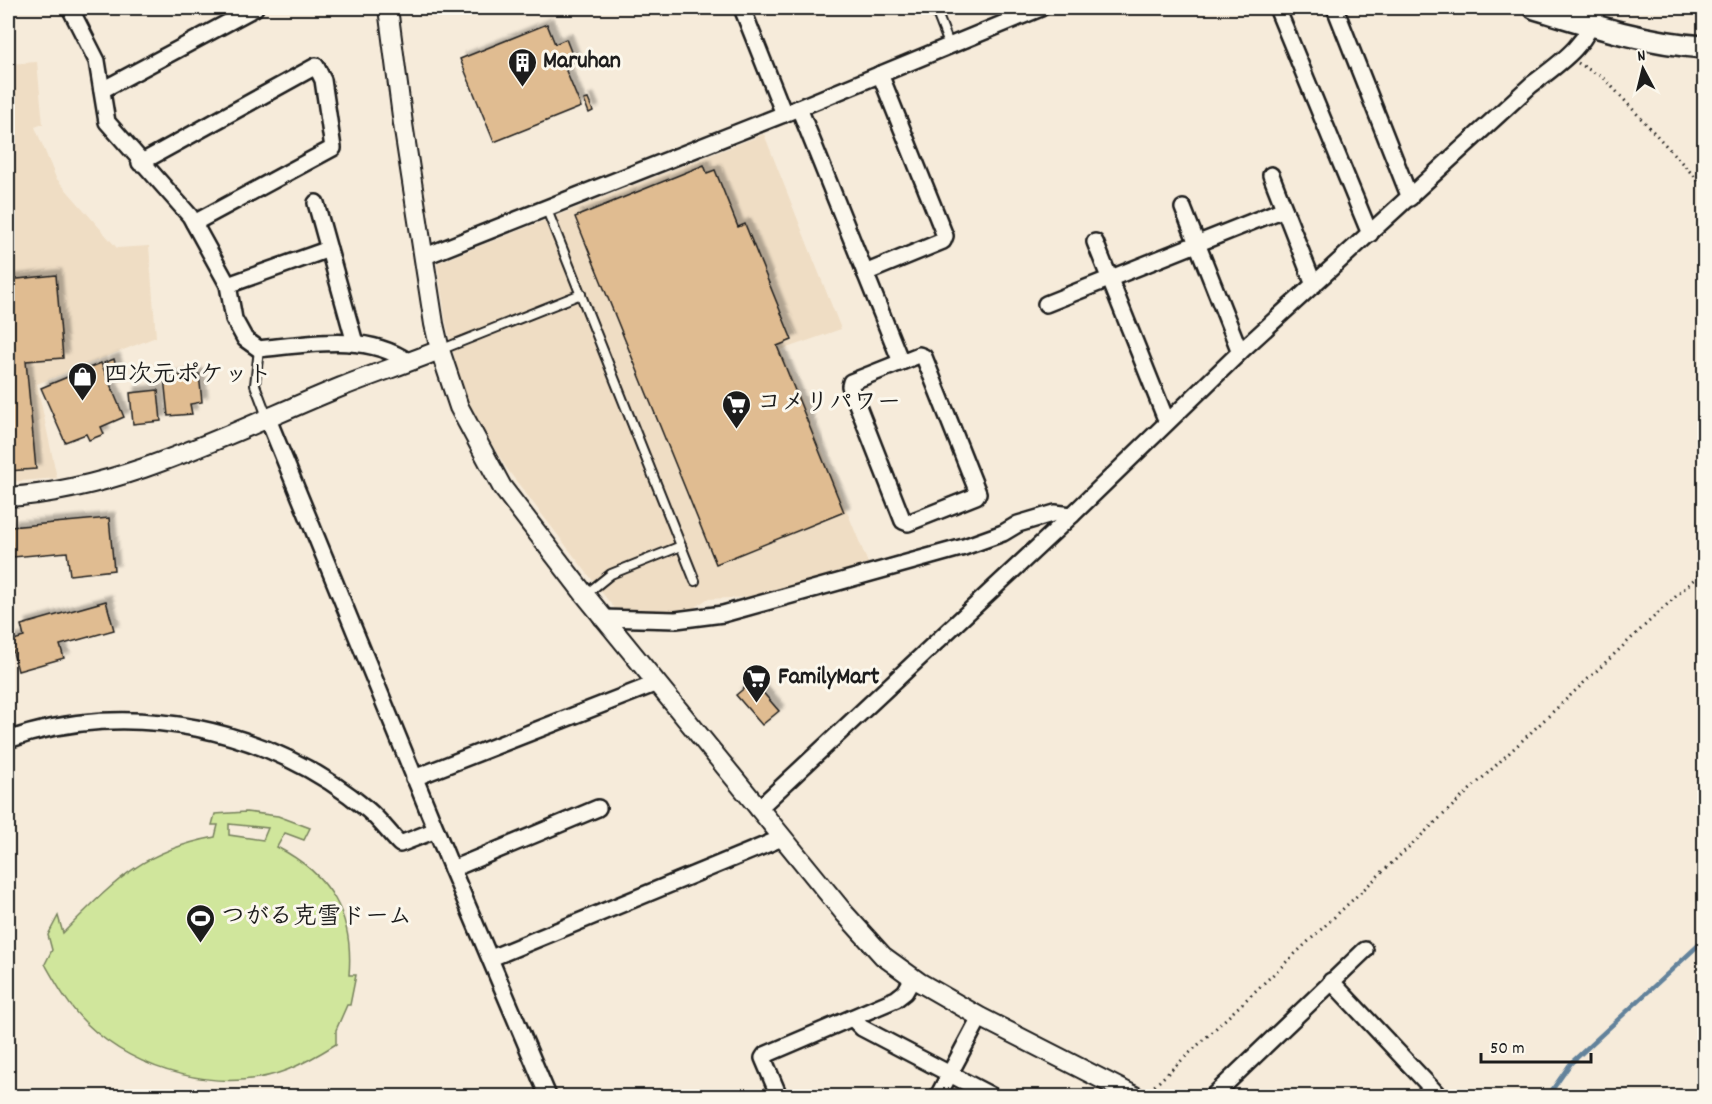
<svg xmlns="http://www.w3.org/2000/svg" width="1712" height="1104" viewBox="0 0 1712 1104" font-family="Dekko,'Klee One',sans-serif">
  <defs>
    <filter id="shadow"><feDropShadow dx="5.5" dy="-5.5" stdDeviation="1.5" flood-color="#0004"/></filter>
  </defs>
  <rect width="100%" height="100%" fill="#f6ebda"/>
  <filter id="ink" filterUnits="userSpaceOnUse"><feTurbulence type="fractalNoise" baseFrequency=".0167" numOctaves="2"/><feDisplacementMap in="SourceGraphic" scale="12" xChannelSelector="R" yChannelSelector="G"/><feConvolveMatrix kernelMatrix="1 2 1 2 8 2 1 2 1" color-interpolation-filters="sRGB"/></filter>
  <g filter="url(#ink)">
    <!-- built -->
    <g fill="#efddc4">
      <polygon points="37,62 43,124 35,127 56,178 117,248 149,246 156,337 37,384 57,478 8,482 8,64"/>
      <polygon points="764,134 841,329 781,350 868,563 774,596 707,599 687,613 617,612 507,469 478,422 464,392 456,363 446,322 437,263"/>
    </g>
    <!-- green -->
    <path fill="#d0e69c" stroke="#76815c" stroke-width="1.5" fill-rule="evenodd" d="M246,812L278,816L310,828L304,840L285,833L277,847C331,875 354,915 349,975H356L350,1005H347L336,1030V1044C320,1054 305,1063 287,1070C222,1095 136,1072 87,1024C69,1007 57,985 45,964L52,950L48,935L58,916L63,933C114,882 141,851 215,837L218,825H212L215,814ZM229,824L268,828L263,840L229,835Z"/>
    <g fill="none" stroke-linecap="round" stroke-linejoin="round">
      <!-- stream -->
      <polyline stroke="#62829b" stroke-width="4.5" points="1548,1096 1571,1063 1704,940"/>
    </g>
    <!-- building -->
    <g fill="#e0bc91" stroke="#1c1c1c" stroke-width="1.5" filter="url(#shadow)">
      <polygon points="547,24 555,44 566,39 575,62 564,66 581,107 494,142 460,59"/>
      <polygon points="588,99 593,111 589,113 584,100"/>
      <polygon points="704,165 707,173 715,170 738,227 745,224 792,340 777,346 844,512 716,564 575,217"/>
      <polygon points="56,275 63,358 26,361 36,469 8,471 8,280"/>
      <polygon points="114,359 118,375 110,378 104,363"/>
      <polygon points="101,363 124,417 101,427 104,434 89,440 86,434 65,442 41,388"/>
      <polygon points="199,374 202,402 190,404 192,414 168,416 164,377"/>
      <polygon points="158,390 161,421 133,424 130,393"/>
      <polygon points="109,518 114,570 70,575 67,552 13,557 10,527"/>
      <polygon points="106,601 114,630 60,645 64,658 18,671 10,641 24,637 21,625"/>
      <polygon points="753,681 779,711 762,725 736,695"/>
    </g>
    <g fill="none" stroke-linecap="round" stroke-linejoin="round">
      <defs>
        <g id="service">
          <polyline points="935,8 949,44"/>
          <polyline points="547,210 695,581"/>
          <polyline points="259,349 255,385 268,419"/>
          <polyline points="440,350 581,294"/>
          <polyline points="585,595 611,574 681,546"/>
        </g>
        <g id="minor">
          <path d="M70,8L97,61L107,122L190,216L228,285L234,319L245,339L259,349C309,344 366,332 409,362"/>
          <polyline points="742,8 784,114"/>
          <polyline points="1277,8 1370,234"/>
          <polyline points="1335,8 1410,198"/>
          <polyline points="102,90 255,8"/>
          <polyline points="799,108 901,362"/>
          <polyline points="140,163 316,66 323,80 333,148 194,223"/>
          <polyline points="1271,175 1314,285"/>
          <polyline points="316,203 355,343"/>
          <polyline points="1183,208 1240,352"/>
          <polyline points="1095,242 1167,422"/>
          <polyline points="423,257 784,114 1041,8"/>
          <polyline points="865,273 943,241 945,236 880,74"/>
          <polyline points="228,285 329,249"/>
          <polyline points="1046,304 1284,209"/>
          <polygon points="919,355 924,357 978,493 976,496 908,523 903,521 850,386 851,382"/>
          <polyline points="268,419 452,869 548,1096"/>
          <polyline points="602,618 676,620 723,614 964,547 1003,533 1018,524 1055,513 1072,515"/>
          <path d="M8,740C128,697 271,728 368,810C380,820 389,833 400,844L436,830"/>
          <polyline points="414,778 657,683"/>
          <path d="M758,809L1072,515L1240,352L1531,85C1560,63 1589,44 1597,8"/>
          <polyline points="452,869 598,808"/>
          <polyline points="491,958 782,838"/>
          <polyline points="1331,981 1439,1096"/>
          <polyline points="852,1018 862,1028 992,1096"/>
          <polyline points="779,1096 763,1058 765,1055 896,999 905,992 913,978"/>
          <polyline points="938,1096 980,1017"/>
          <polyline points="1213,1096 1365,950"/>
        </g>
        <g id="tertiary">
          <polyline points="388,8 403,124 434,324 440,350 459,407 502,487 585,595 845,914 883,956 919,982 980,1017 1135,1096"/>
          <path d="M8,497C126,489 233,431 341,387C374,374 407,363 440,350"/>
        </g>
        <path id="secondary" d="M1535,8C1590,25 1646,43 1704,47"/>
      </defs>
      <!-- service casing -->
      <use href="#service" stroke="#1c1c1c" stroke-width="12"/>
      <!-- minor casing -->
      <use href="#minor" stroke="#1c1c1c" stroke-width="20"/>
      <!-- tertiary casing -->
      <use href="#tertiary" stroke="#1c1c1c" stroke-width="22"/>
      <!-- secondary casing -->
      <use href="#secondary" stroke="#1c1c1c" stroke-width="26"/>
      <!-- path -->
      <g stroke="#1c1c1c" stroke-width="3" stroke-dasharray="1.5 4.5" stroke-linecap="butt">
        <polyline points="1578,63 1605,79 1704,187"/>
        <polyline points="1150,1090 1704,570"/>
      </g>
      <!-- service -->
      <use href="#service" stroke="#fbf7ec" stroke-width="8"/>
      <!-- minor -->
      <use href="#minor" stroke="#fbf7ec" stroke-width="15"/>
      <!-- tertiary -->
      <use href="#tertiary" stroke="#fbf7ec" stroke-width="18"/>
      <!-- secondary -->
      <use href="#secondary" stroke="#fbf7ec" stroke-width="21"/>
    </g>
  </g>
  <!-- icons -->
  <defs>
    <symbol id="building-pin" viewBox="-11 -11 22 30"><path d="M0 17L-7.5 6A9.5 9.5 0 1 1 7.5 6Z" fill="#1c1c1c" stroke="#fbf7ec"/><path d="M-4-6H4V6H1V3H-1V6H-4ZM-2.5-4.3h1.7v1.8h-1.7ZM.8-4.3h1.7v1.8H.8ZM-2.5-1h1.7V.8h-1.7ZM.8-1h1.7V.8H.8Z" fill="#fff"/></symbol>
    <symbol id="shop-pin" viewBox="-11 -11 22 30"><path d="M0 17L-7.5 6A9.5 9.5 0 1 1 7.5 6Z" fill="#1c1c1c" stroke="#fbf7ec"/><path d="M-5-2.5h2.3a2.7 3.5 0 0 1 5.4 0H5L5.5 6h-11ZM-1.5-2.5h3a1.5 2.3 0 0 0-3 0Z" fill="#fff"/></symbol>
    <symbol id="supermarket-pin" viewBox="-11 -11 22 30"><path d="M0 17L-7.5 6A9.5 9.5 0 1 1 7.5 6Z" fill="#1c1c1c" stroke="#fbf7ec"/><path d="M-6-5.5h2.5l.6 2H6L4.5 2H-2.5L-4.4-4H-6ZM-1.5 3.2a1.3 1.3 0 1 0 .1 0ZM3 3.2a1.3 1.3 0 1 0 .1 0Z" fill="#fff"/></symbol>
    <symbol id="stadium-pin" viewBox="-11 -11 22 30"><path d="M0 17L-7.5 6A9.5 9.5 0 1 1 7.5 6Z" fill="#1c1c1c" stroke="#fbf7ec"/><path d="M0-5a6.5 5 0 1 0 0 10a6.5 5 0 1 0 0-10ZM-3.5-1.8h7v3.6h-7Z" fill="#fff"/></symbol>
  </defs>
  <g fill-rule="evenodd">
    <use href="#building-pin" x="506" y="46" width="33" height="45"/>
    <use href="#shop-pin" x="66" y="360" width="33" height="45"/>
    <use href="#supermarket-pin" x="720" y="388" width="33" height="45"/>
    <use href="#supermarket-pin" x="740" y="662" width="33" height="45"/>
    <use href="#stadium-pin" x="184" y="902" width="33" height="45"/>
  </g>
  <g text-anchor="middle" dominant-baseline="central" stroke-width="6" stroke-linejoin="round" paint-order="stroke">
    <!-- poi labels -->
    <g font-size="24" font-weight="bold" fill="#1c1c1c" stroke="#fbf7ec" text-anchor="start">
      <text x="543" y="62">Maruhan</text>
      <text x="104" y="376">四次元ポケット</text>
      <text x="757" y="404">コメリパワー</text>
      <text x="778" y="678">FamilyMart</text>
      <text x="221" y="918">つがる克雪ドーム</text>
    </g>
  </g>
  <!-- margin -->
  <rect width="1712" height="1104" fill="none" stroke="#fbf7ec" stroke-width="30"/>
  <rect x="15" y="15" width="1682" height="1074" fill="none" stroke="#1c1c1c" stroke-width="2" filter="url(#ink)"/>
  <!-- north arrow -->
  <g transform="translate(1643 69) rotate(353)" stroke="#fbf7ec" stroke-width="4.5" paint-order="stroke">
  <path d="M0-4.5L10 22L0 15L-10 22Z" fill="#1c1c1c"/>
  <text y="-9" font-size="16" font-weight="bold" text-anchor="middle" fill="#1c1c1c">N</text>
  </g>
  <!-- scale -->
  <path d="M1481 1053v9h110v-9" fill="none" stroke="#1c1c1c" stroke-width="3"/>
  <text x="1490" y="1053" font-size="18" fill="#1c1c1c" stroke="#fbf7ec" stroke-width="4.5" paint-order="stroke">50 m</text>
</svg>
